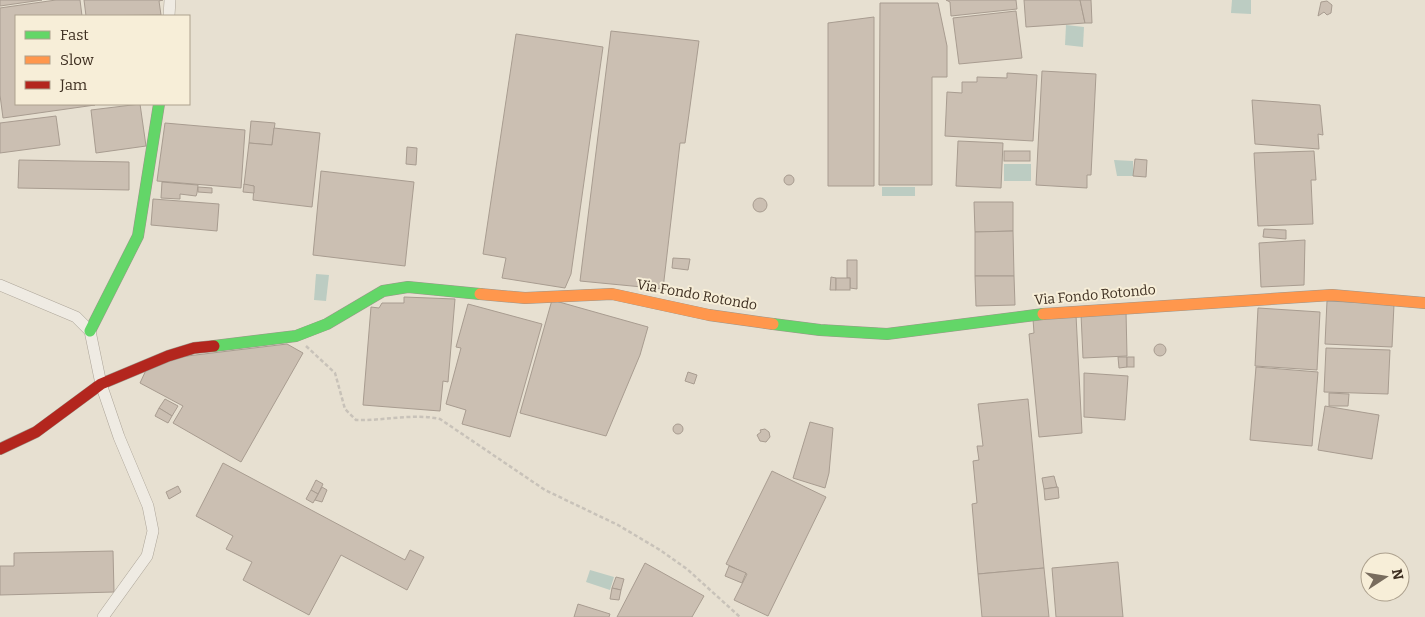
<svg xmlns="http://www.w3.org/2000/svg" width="1425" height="617" viewBox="0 0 1425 617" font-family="Bitter,serif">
  <rect width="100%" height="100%" fill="#e7e0d1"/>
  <!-- water -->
  <g fill="#bcccc2">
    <polygon points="1232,0 1251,0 1251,14 1231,13"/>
    <polygon points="1066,25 1084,27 1083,47 1065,45"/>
    <polygon points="1114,160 1133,161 1133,176 1117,176"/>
    <rect x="1004" y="164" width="27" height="17"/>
    <rect x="882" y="187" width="33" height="9"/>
    <polygon points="316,274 329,275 326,301 314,300"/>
    <polygon points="590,570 614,577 610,590 586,582"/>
  </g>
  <!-- building -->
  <g fill="#cbbfb2" stroke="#a89c90">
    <polygon points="0,0 42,0 0,6"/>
    <polygon points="56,0 80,0 82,16 16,16 16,104 95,105 3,118 0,95 0,8"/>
    <polygon points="84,0 163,0 159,1 161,15 86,16"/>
    <polygon points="946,0 1016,0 1017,9 951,16 950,2"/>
    <polygon points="1024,0 1080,0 1085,23 1026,27"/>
    <polygon points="1080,0 1091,0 1092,23 1085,23"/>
    <polygon points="1327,1 1332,5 1331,13 1327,15 1324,12 1318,16 1321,2"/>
    <polygon points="880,3 938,3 947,46 947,77 932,77 932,185 879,185"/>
    <polygon points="1016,11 1022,58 959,64 953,18"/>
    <polygon points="874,17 874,186 828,186 828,23"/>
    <polygon points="611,31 699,41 685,143 680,143 663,289 580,281"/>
    <polygon points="516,34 603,47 571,274 565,288 502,278 506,258 483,254"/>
    <polygon points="1042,71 1096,74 1091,175 1087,175 1087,188 1036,185"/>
    <polygon points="1007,73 1037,75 1033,141 945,136 947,92 962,93 962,82 977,82 977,77 1007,78"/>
    <polygon points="1252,100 1320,105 1323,135 1318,134 1319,149 1255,144"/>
    <polygon points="140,104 146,146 96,153 91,110"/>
    <polygon points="56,116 60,145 0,153 0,123"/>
    <polygon points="251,121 275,123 272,145 249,143"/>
    <polygon points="165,123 245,130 241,188 157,181"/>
    <polygon points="274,128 320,133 312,207 253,200 254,186 244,185 249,143 272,145"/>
    <polygon points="958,141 1003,143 1001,188 956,186"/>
    <polygon points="407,147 417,148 416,165 406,164"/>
    <rect x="1004" y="151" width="26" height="10"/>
    <polygon points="1314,151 1316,180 1311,180 1313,224 1258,226 1254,153"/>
    <polygon points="1135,159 1147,160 1146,177 1133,176"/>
    <polygon points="19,160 129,162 129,190 18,188"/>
    <polygon points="321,171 414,182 405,266 313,255"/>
    <circle cx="789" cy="180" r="5"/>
    <polygon points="162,182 198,185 197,193 196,196 180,194 180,199 161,198"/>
    <polygon points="244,184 254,186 254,193 243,192"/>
    <polygon points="198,187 212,188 212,193 198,192"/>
    <circle cx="760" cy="205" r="7"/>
    <polygon points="153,199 219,204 217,231 151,225"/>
    <polygon points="974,202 1013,202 1013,231 975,232"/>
    <polygon points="1264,229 1286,230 1286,239 1263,237"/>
    <polygon points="1013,231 1014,276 975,276 975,232"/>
    <polygon points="1305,240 1304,285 1261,287 1259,243"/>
    <polygon points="673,258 690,259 688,270 672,268"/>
    <polygon points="847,260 857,260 857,289 850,288 850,278 847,278"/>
    <polygon points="975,276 1014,276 1015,305 976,306"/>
    <polygon points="831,277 836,278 836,290 830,290"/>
    <rect x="836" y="278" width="14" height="12"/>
    <polygon points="404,297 455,299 448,382 443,381 440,411 363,405 371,307 379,308 382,303 404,303"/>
    <polygon points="552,300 648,327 640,355 606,436 520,413"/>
    <polygon points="1327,301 1394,304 1392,347 1325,344"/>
    <polygon points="468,304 542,324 510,437 462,424 466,410 446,404 461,348 456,347"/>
    <polygon points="1258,308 1320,312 1317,370 1255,366"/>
    <polygon points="1126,311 1127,356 1083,358 1081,314"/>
    <polygon points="1076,315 1082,433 1039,437 1029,334 1034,333 1033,319"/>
    <polygon points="287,344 303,353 241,462 173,423 183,406 140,383 147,368 179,357"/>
    <circle cx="1160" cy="350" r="6"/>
    <polygon points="1326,348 1390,350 1388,394 1324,392"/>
    <polygon points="1118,357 1127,357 1127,367 1119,368"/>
    <rect x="1127" y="357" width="7" height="10"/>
    <polygon points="1256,367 1318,372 1312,446 1250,440"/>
    <polygon points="688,372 697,375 694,384 685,381"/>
    <polygon points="1084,373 1128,376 1125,420 1084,417"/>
    <polygon points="1329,393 1349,394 1348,406 1329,406"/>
    <polygon points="165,399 178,406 172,416 159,408"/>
    <polygon points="1028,399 1044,568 978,574 972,504 977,503 973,461 979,460 977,446 983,446 978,404"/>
    <polygon points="1325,406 1379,415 1372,459 1318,450"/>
    <polygon points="159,408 172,416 168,423 155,416"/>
    <polygon points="810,422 833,428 829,473 825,488 793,478"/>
    <circle cx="678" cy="429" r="5"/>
    <polygon points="765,429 769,432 770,437 766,442 760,441 757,435 761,432 760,430"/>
    <polygon points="223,463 405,560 410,550 424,557 407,590 341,555 309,615 243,580 252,562 226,549 233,536 196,516"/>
    <polygon points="772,471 826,497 768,616 734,600 747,574 726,564"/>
    <polygon points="1054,476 1057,487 1044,489 1042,478"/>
    <polygon points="316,480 323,484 318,494 311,490"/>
    <polygon points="178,486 181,492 169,499 166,492"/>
    <polygon points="322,487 327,490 322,502 315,500"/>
    <polygon points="1058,487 1059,498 1045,500 1044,489"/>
    <polygon points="311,490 318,494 313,503 306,499"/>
    <polygon points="113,551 114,592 0,595 0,566 14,566 14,553"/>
    <polygon points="1118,562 1123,617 1056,617 1052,568"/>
    <polygon points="645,563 704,596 692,617 617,617"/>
    <polygon points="729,566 746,573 742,583 725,576"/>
    <polygon points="1044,568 1049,617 982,617 978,574"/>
    <polygon points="616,577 624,579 621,590 612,588"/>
    <polygon points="612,588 621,590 619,600 610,599"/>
    <polygon points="578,604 610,614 609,617 574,617"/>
  </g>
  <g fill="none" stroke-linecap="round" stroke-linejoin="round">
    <defs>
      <g id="street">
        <polyline points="169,16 170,0"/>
        <polyline points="0,285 76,317 90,331 101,384 119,437 148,506 153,531 147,556 103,617"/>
      </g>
      <g id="fast">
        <polyline points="773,324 820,330 887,334 1043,314"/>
        <polyline points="90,331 138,236 159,104"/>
        <polyline points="214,346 296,336 327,324 383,291 408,287 480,294"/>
      </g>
      <g id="slow">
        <polyline points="480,294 525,298 612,294 709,315 773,324"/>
        <polyline points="1043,314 1332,295 1425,303"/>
      </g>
      <polyline id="jam" points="0,449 36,432 101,384 168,356 194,348 214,346"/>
    </defs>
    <!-- street casing -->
    <use href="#street" stroke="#ada599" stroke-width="12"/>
    <!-- fast casing -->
    <use href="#fast" stroke="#9c958a" stroke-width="12"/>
    <!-- slow casing -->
    <use href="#slow" stroke="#9c958a" stroke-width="12"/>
    <!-- jam casing -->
    <use href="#jam" stroke="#9c958a" stroke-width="12"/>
    <!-- path -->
    <path stroke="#c8c2b9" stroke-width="2.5" stroke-dasharray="4 2.5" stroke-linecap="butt" d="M306,346L335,373L345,409L356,420C384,421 413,413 440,419L545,490L618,525L660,550L687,569L740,617"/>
    <!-- street -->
    <use href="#street" stroke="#efebe3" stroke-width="11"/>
    <!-- fast -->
    <use href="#fast" stroke="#63d668" stroke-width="11"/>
    <!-- slow -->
    <use href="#slow" stroke="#ff974d" stroke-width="11"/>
    <!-- jam -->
    <use href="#jam" stroke="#b3261e" stroke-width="11"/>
  </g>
  <g text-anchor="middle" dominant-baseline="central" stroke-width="4" stroke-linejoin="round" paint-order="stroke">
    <!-- street labels -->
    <g font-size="14" fill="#3d2e20" stroke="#f7eed8">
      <text transform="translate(697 295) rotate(10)">Via Fondo Rotondo</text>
      <text transform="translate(1095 295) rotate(-5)">Via Fondo Rotondo</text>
    </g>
  </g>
  <!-- legend -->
  <rect x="15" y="15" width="175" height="90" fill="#f7eed8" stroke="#ada18e"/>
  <rect x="25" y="31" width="25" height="8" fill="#63d668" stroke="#ada18e"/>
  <text x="60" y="40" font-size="15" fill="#3d2e20">Fast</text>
  <rect x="25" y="56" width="25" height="8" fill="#ff974d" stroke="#ada18e"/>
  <text x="60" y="65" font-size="15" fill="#3d2e20">Slow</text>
  <rect x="25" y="81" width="25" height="8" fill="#b3261e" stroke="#ada18e"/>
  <text x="60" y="90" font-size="15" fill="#3d2e20">Jam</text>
  <!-- north arrow -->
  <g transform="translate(1385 577) rotate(78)"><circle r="24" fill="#f7eed8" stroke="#ada18e"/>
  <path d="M0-4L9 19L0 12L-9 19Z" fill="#786c5e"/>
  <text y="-8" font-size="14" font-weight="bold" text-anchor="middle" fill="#3d2e20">N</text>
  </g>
</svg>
